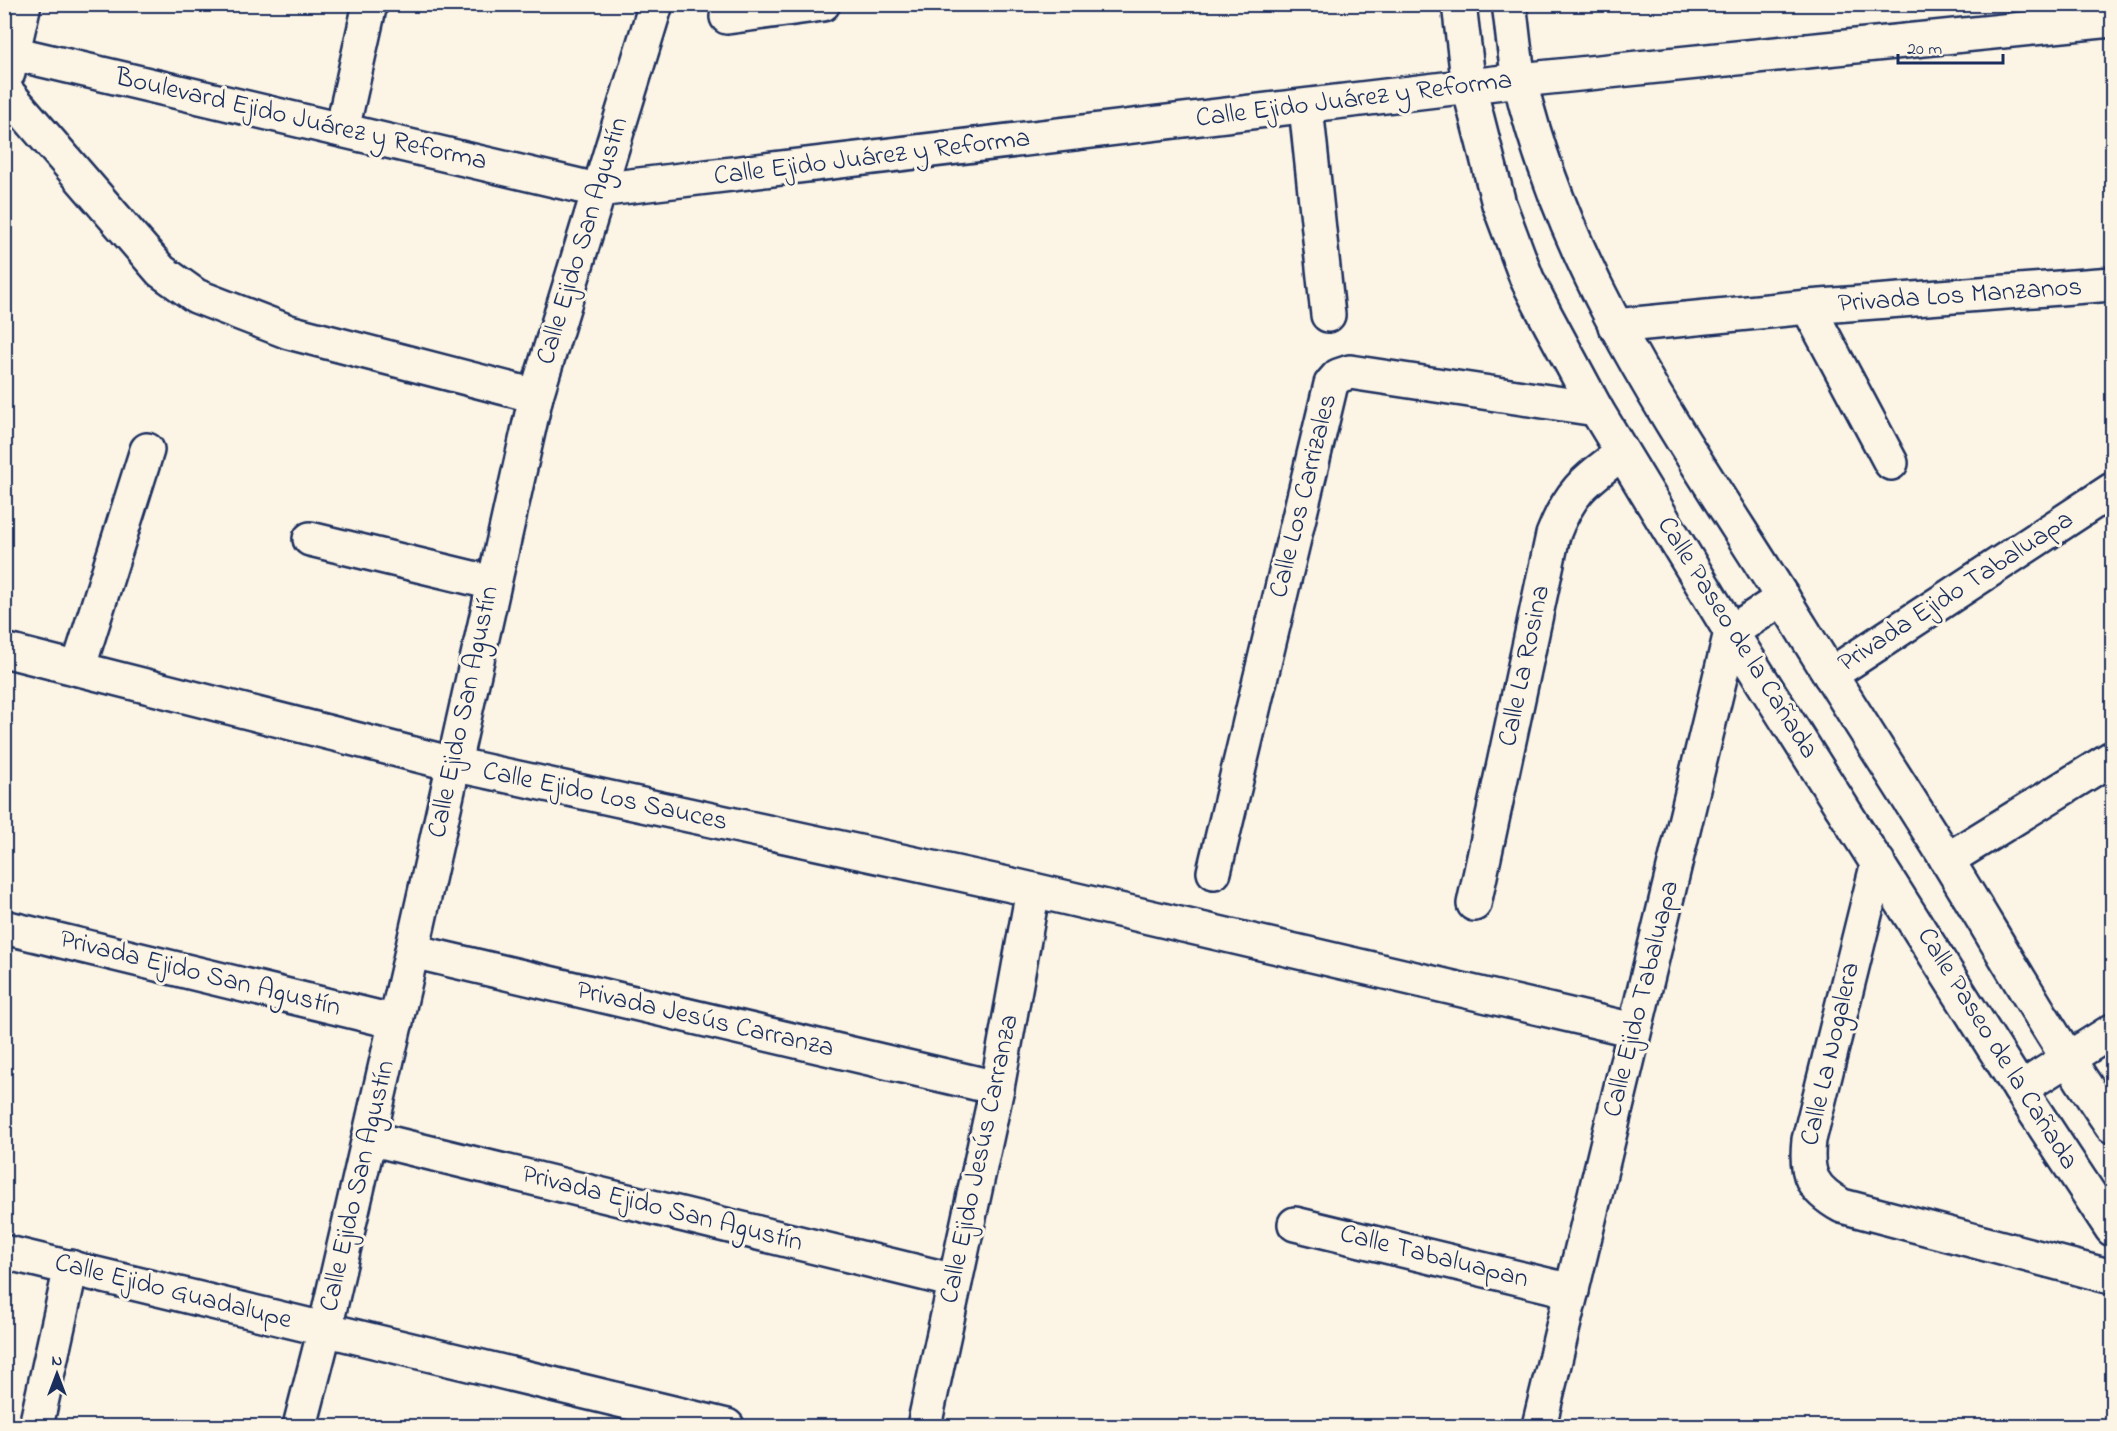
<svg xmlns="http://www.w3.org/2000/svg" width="2117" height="1431" viewBox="0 0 2117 1431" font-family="'Indie Flower',sans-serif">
  <rect width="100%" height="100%" fill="#fcf5e5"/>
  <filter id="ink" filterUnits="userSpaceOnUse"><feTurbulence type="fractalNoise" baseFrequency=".0167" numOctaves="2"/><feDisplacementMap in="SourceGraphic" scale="12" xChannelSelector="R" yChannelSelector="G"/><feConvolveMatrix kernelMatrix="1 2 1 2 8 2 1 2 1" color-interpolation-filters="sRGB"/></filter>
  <g filter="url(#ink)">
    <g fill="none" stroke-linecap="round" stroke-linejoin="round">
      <defs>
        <g id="minor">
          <polyline points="1459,4 1469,87 1499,204 1527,279 1546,316 1596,409 1731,632 2020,1089 2112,1229"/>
          <path d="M1509,4C1513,30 1514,56 1520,81C1570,290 1692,450 1802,629C1849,706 1898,781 1946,858C2001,948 2053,1039 2112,1126"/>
          <polyline points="727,17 823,4"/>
          <polyline points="4,51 597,190 1520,80 2112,20"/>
          <polyline points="8,73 24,4"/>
          <polyline points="4,89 161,271 196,296 289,332 536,396"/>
          <polyline points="1306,107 1328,315"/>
          <polyline points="342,130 370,4"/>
          <polyline points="1808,307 1891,463"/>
          <polyline points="1615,326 1808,307 2112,284"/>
          <polyline points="310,539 493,583"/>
          <polyline points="4,650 453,764 1016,886 1634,1030"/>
          <polyline points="78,669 147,450"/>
          <polyline points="1830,675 2112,490"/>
          <polyline points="1947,860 2112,758"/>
          <path d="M1878,862L1809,1140C1805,1175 1812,1189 1842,1206L2112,1277"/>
          <polyline points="1214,872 1331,384 1338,376 1350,372 1596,409"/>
          <path d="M1474,904L1553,535C1570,491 1585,481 1622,453"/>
          <polyline points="4,927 396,1022"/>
          <polyline points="412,951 997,1088"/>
          <polyline points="2020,1089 2112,1031"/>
          <polyline points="369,1138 955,1281"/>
          <polyline points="1295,1224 1572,1291"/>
          <polyline points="4,1252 727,1426"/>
          <polyline points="36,1426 71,1267"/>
          <polyline points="300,1426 325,1329 412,951 536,396 656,4"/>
          <polyline points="924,1426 997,1088 1033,890"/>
          <polyline points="1539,1426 1731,632 1783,598"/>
        </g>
      </defs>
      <!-- minor casing -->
      <use href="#minor" stroke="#1b2f5e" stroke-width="38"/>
      <!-- minor -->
      <use href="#minor" stroke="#fcf5e5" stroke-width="33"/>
    </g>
  </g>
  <g text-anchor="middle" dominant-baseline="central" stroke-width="6" stroke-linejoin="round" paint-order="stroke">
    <!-- street labels -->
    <g font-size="27" fill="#1b2f5e" stroke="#fcf5e5">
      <text transform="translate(1354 100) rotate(-7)">Calle Ejido Juárez y Reforma</text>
      <text transform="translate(301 120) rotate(13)">Boulevard Ejido Juárez y Reforma</text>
      <text transform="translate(872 158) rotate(-7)">Calle Ejido Juárez y Reforma</text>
      <text transform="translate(583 241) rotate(-73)">Calle Ejido San Agustín</text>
      <text transform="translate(1960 296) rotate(-4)">Privada Los Manzanos</text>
      <text transform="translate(1304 496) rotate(-76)">Calle Los Carrizales</text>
      <text transform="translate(1956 592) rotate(-33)">Privada Ejido Tabaluapa</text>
      <text transform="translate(1737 638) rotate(58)">Calle Paseo de la Cañada</text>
      <text transform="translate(1525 666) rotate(-78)">Calle La Rosina</text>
      <text transform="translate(464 712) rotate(-78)">Calle Ejido San Agustín</text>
      <text transform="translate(605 797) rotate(12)">Calle Ejido Los Sauces</text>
      <text transform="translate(200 974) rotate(14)">Privada Ejido San Agustín</text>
      <text transform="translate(1642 999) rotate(-76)">Calle Ejido Tabaluapa</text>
      <text transform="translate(705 1020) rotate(13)">Privada Jesús Carranza</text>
      <text transform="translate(1997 1049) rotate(58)">Calle Paseo de la Cañada</text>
      <text transform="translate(1831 1054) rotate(-77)">Calle La Nogalera</text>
      <text transform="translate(980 1159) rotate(-78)">Calle Ejido Jesús Carranza</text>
      <text transform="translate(358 1186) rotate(-77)">Calle Ejido San Agustín</text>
      <text transform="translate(662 1209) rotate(14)">Privada Ejido San Agustín</text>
      <text transform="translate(1434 1257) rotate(14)">Calle Tabaluapan</text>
      <text transform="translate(173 1292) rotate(14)">Calle Ejido Guadalupe</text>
    </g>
  </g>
  <!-- margin -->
  <rect width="2117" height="1431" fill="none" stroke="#fcf5e5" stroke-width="24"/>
  <rect x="12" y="12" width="2093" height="1407" fill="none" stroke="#1b2f5e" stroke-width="2" filter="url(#ink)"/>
  <!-- north arrow -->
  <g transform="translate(57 1374)" stroke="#fcf5e5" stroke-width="4.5" paint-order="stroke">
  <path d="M0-4.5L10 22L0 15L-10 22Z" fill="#1b2f5e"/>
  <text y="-9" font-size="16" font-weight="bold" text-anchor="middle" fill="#1b2f5e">N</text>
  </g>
  <!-- scale -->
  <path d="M1898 54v9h105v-9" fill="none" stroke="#1b2f5e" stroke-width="3"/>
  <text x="1907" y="54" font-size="18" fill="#1b2f5e" stroke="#fcf5e5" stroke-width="4.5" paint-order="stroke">20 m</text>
</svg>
